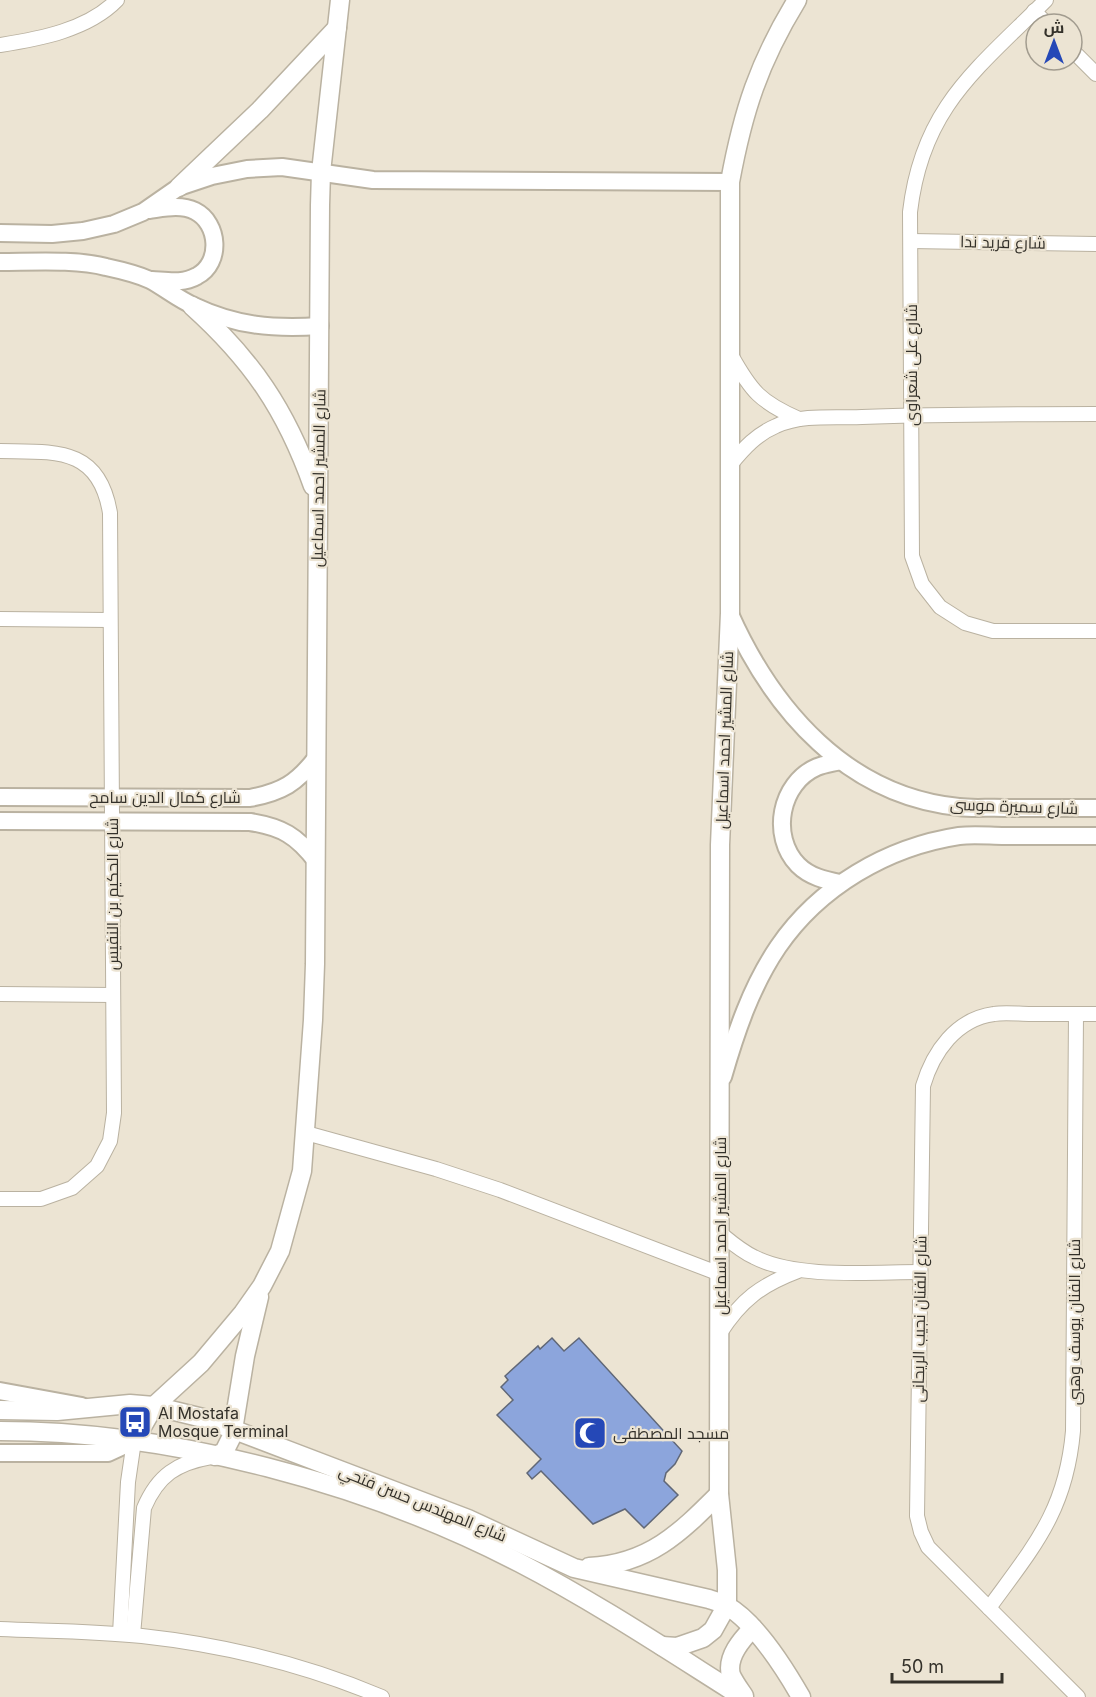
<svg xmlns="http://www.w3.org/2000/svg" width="1096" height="1697" viewBox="0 0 1096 1697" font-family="Inter,Cairo,sans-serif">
  <rect width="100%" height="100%" fill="#ece4d3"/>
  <!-- building -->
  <polygon fill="#8ca5dc" stroke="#606776" stroke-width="1.5" points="552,1338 564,1351 579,1338 682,1451 675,1464 666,1473 664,1481 678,1495 644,1528 625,1509 593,1524 541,1471 532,1479 527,1473 541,1459 497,1415 513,1400 501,1387 508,1380 505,1376 538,1346 540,1349"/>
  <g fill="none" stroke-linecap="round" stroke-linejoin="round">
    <defs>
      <g id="minor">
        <path d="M1046,0C976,70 922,108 910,212L912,556L922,584L940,607L965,623L993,631H1096"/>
        <polyline points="1034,11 1047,24"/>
        <path d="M0,45C39,39 88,30 117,0"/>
        <polyline points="1072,50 1096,74"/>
        <polyline points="911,241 1096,244"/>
        <path d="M731,355C751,391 760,402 799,419"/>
        <path d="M0,451C54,452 99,446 110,513L114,1113L110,1141L97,1166L72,1188L41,1199H0"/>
        <path d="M731,464C744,448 757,434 776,426C802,414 835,418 862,417C940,414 1018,414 1096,414"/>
        <polyline points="0,619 110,620"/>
        <polyline points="0,994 113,995"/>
        <polyline points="306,1133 436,1169 500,1190 720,1274"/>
        <path d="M720,1233C731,1242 741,1251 754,1257C796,1279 872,1272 920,1272"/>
        <path d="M720,1333C741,1300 761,1285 798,1271"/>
        <path d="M989,1608C1034,1546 1066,1511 1073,1431L1076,1014"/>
        <path d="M0,1629C47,1631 95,1631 142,1636C224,1645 306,1665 382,1697"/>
        <polyline points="120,1634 128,1482 134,1441"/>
        <path d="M133,1635L144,1508C158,1475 177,1463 211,1457"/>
        <path d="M1078,1697L928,1547L921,1532L917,1516L923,1086C933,1052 956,1019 994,1014C1005,1012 1019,1014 1031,1014C1053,1014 1074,1014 1096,1014"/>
      </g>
      <g id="tertiary">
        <path d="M149,210C164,208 181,204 195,211C219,223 222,263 197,276C183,284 168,281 152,280"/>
        <polyline points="0,233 52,234 83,231 114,224 143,212 179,187 212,176 247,169 282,167 373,180 730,182"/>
        <path d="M0,262C31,262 77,259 106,267C120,270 137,274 150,280C165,288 178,299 194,306C236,326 273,329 320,326"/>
        <path d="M730,614C773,710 847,796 959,807C974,809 990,807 1005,808C1035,808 1066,808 1096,808"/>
        <path d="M840,761C833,763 824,764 817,767C780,783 770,836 798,865C810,877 825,880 840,883"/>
        <path d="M0,797L250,798C282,792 297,783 316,758"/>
        <path d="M0,821L250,822C282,827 297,836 316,861"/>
        <path d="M723,1077C736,1032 751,987 778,947C819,887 887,847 959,836C974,834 990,836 1005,836C1035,836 1066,836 1096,836"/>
        <polyline points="0,1391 82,1406"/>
        <polyline points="0,1453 108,1453 134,1441"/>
      </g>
      <g id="secondary">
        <polyline points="179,187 260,110 337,28"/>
        <path d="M192,306C252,360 286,410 313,486"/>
        <path d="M0,1410L57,1411L130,1404L154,1406L203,1418L468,1519L574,1568L709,1599C715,1601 722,1603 727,1606C755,1622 785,1669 801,1697"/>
        <path d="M0,1431C172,1431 368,1484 520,1563C597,1603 669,1651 742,1697"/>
        <polyline points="134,1441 154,1406 201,1363 243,1313 262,1286 280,1251 302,1171 313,1020 315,964 320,205 321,172 340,0"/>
        <polyline points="215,1456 224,1452 232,1436 245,1356 259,1297"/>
        <path d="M589,1567C649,1564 680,1533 719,1494"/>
        <path d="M662,1646L677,1647L703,1638L713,1630L727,1605V1570L719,1494L720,845L730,613V182C743,111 759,62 797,0"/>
        <path d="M744,1696C740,1690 734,1682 731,1675C726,1657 742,1639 753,1628"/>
      </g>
    </defs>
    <!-- minor casing -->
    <use href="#minor" stroke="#bab2a1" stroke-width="16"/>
    <!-- tertiary casing -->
    <use href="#tertiary" stroke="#bab2a1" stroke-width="20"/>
    <!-- secondary casing -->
    <use href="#secondary" stroke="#bab2a1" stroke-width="21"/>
    <!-- minor -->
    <use href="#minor" stroke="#fff" stroke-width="14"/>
    <!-- tertiary -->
    <use href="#tertiary" stroke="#fff" stroke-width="16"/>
    <!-- secondary -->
    <use href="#secondary" stroke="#fff" stroke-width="18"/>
  </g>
  <!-- icons -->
  <defs>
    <symbol id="bus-square" viewBox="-11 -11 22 22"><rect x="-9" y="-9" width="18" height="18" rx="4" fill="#2548b7" stroke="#ece4d3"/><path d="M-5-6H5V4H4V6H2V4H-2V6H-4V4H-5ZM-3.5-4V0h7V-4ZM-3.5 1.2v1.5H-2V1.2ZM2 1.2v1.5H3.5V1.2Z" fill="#fff"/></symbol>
    <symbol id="mosque-square" viewBox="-11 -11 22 22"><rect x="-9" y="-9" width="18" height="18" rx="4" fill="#2548b7" stroke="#ece4d3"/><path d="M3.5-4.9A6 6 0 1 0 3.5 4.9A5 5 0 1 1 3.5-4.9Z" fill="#fff"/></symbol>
  </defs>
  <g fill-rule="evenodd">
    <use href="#bus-square" x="116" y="1403" width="38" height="38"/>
    <use href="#mosque-square" x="571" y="1414" width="38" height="38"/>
  </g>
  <g text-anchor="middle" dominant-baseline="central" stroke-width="4.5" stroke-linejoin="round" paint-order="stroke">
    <!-- street labels -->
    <g font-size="16" fill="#34312a" stroke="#ece4d3">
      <text transform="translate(1003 242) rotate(1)">شارع فريد ندا</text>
      <text transform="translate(911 365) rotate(-90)">شارع على شعراوى</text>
      <text transform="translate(318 478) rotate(-89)">شارع المشير احمد اسماعيل</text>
      <text transform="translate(724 740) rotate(-88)">شارع المشير احمد اسماعيل</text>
      <text x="165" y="797">شارع كمال الدين سامح</text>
      <text transform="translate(1014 806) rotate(2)">شارع سميرة موسى</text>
      <text transform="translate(112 894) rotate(-90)">شارع الحكيم بن النفيس</text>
      <text transform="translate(720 1226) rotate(-90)">شارع المشير احمد اسماعيل</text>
      <text transform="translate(919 1319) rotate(-89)">شارع الفنان نجيب الريحانى</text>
      <text transform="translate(1074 1322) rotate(-90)">شارع الفنان يوسف وهبى</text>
      <text transform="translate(423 1503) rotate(22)">شارع المهندس حسن فتحي</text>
    </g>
    <!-- poi labels -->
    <g font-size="16" fill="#34312a" stroke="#ece4d3" text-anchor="start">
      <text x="158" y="1413">Al Mostafa<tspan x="158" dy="18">Mosque Terminal</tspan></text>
      <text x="613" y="1433">مسجد المصطفى</text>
    </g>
  </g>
  <!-- north arrow -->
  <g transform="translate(1054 42)"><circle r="28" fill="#ece4d3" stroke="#a29c8f" stroke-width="1.5"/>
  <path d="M0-4.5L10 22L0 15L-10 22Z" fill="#2548b7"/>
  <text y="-9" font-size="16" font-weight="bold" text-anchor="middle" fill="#34312a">ش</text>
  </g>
  <!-- scale -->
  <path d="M892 1673v9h110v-9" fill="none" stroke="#34312a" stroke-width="3"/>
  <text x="901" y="1673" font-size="18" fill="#34312a" stroke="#ece4d3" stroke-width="4.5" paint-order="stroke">50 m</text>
</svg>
